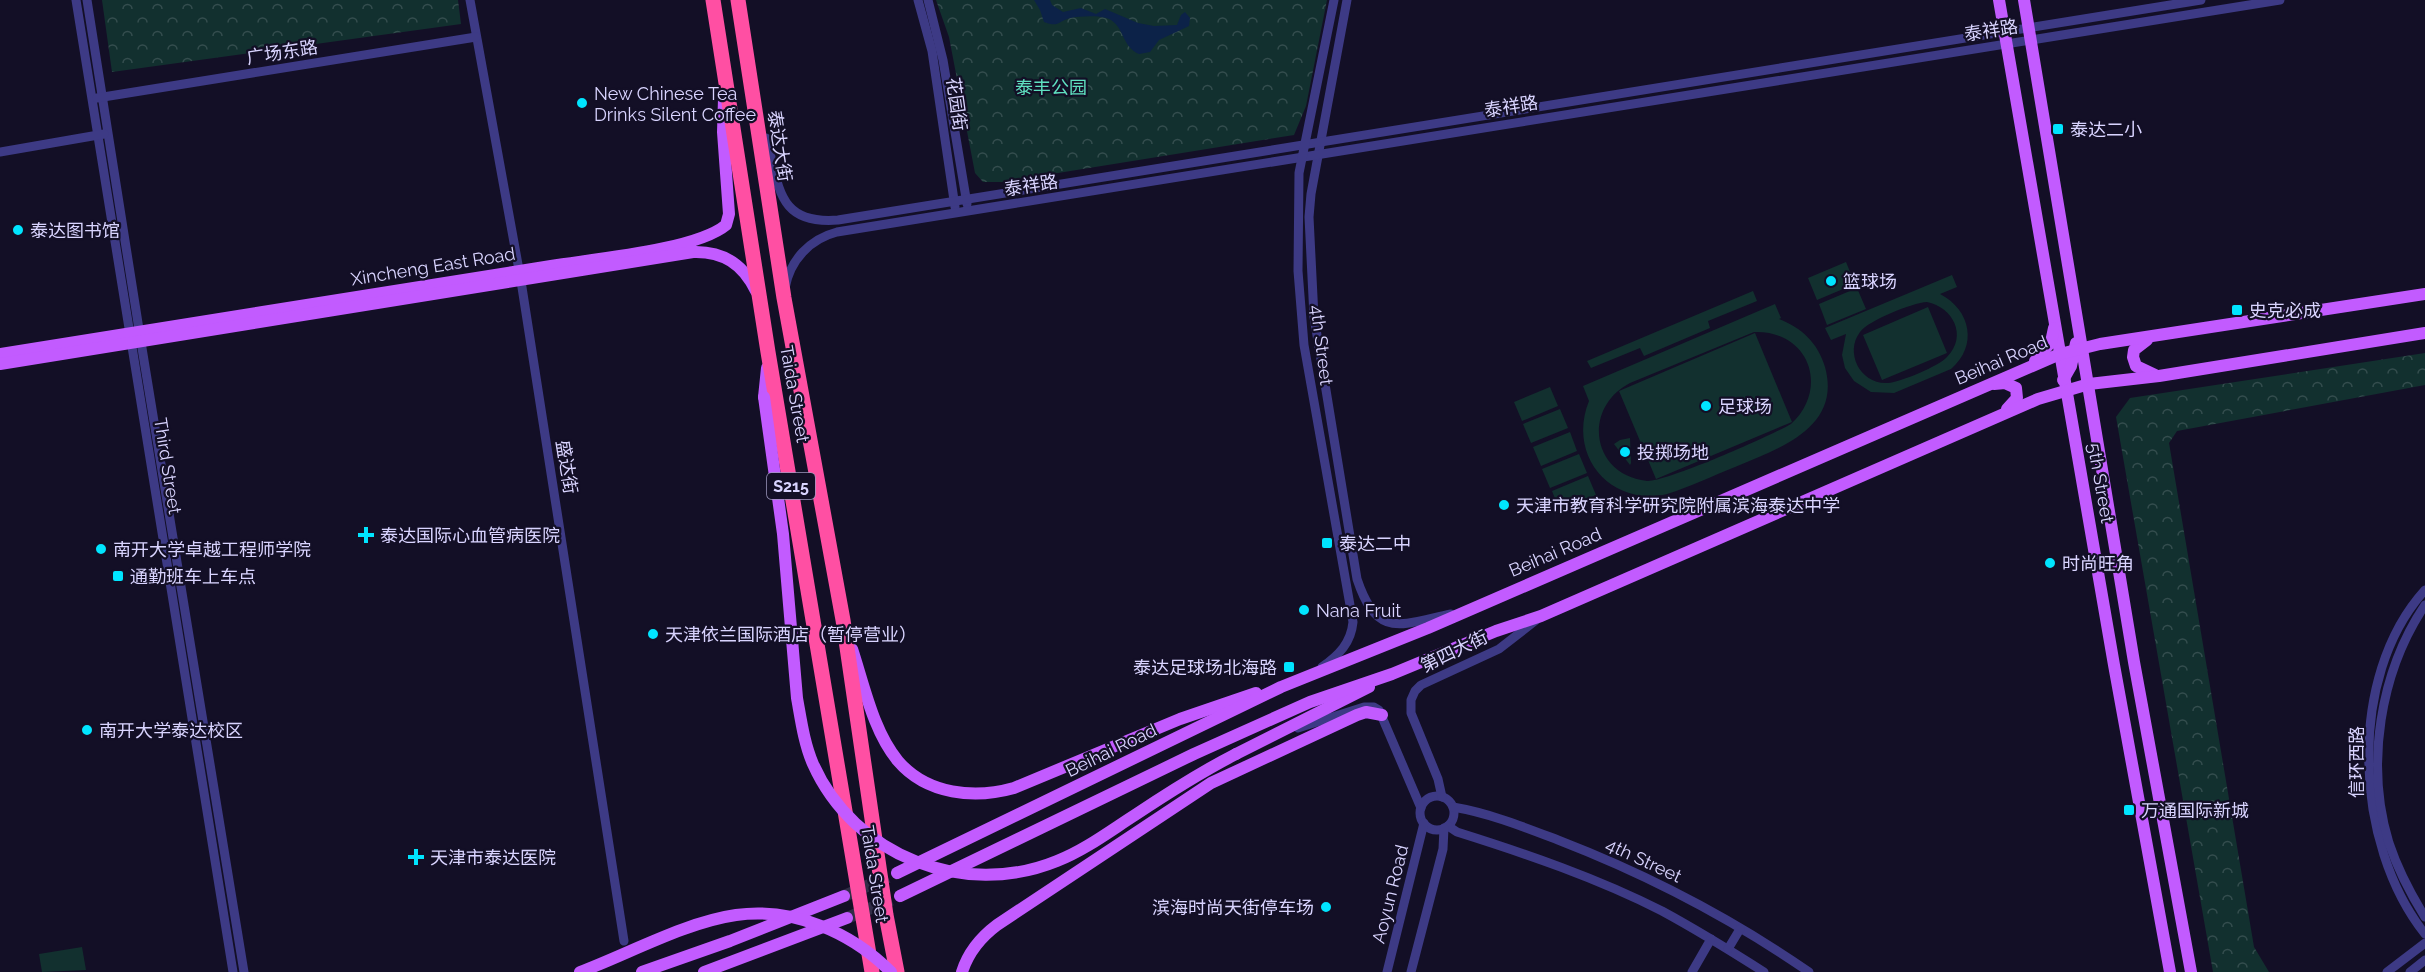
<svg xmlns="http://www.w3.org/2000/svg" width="2425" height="972" viewBox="0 0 2425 972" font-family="Raleway,'Noto Sans SC',sans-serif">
  <defs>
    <pattern id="park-crowns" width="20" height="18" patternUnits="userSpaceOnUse" patternTransform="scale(1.5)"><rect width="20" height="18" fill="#12302f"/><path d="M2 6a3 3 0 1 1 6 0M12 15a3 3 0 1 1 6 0" fill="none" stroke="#344d4e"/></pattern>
  </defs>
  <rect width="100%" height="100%" fill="#130f26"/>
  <!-- park -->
  <g fill="url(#park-crowns)">
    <polygon points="102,0 458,0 461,24 112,72"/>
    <polygon points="936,0 1327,0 1306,106 1294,135 1002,182 983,182 975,173 949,37"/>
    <polygon points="2425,353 2425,385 2177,431 2169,443 2254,947 2269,972 2213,972 2116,417 2130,398"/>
  </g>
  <!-- garden -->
  <g fill="#12302f" fill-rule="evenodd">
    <polygon points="1846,262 1855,284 1817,300 1808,278"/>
    <path d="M1952,275L1957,287L1940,294C1971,310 1978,346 1951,369L1894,393L1871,392L1854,381L1845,368L1842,355L1846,334L1831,340L1825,328ZM1927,302C1953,307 1968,336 1947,357C1939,366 1901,382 1888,383C1861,385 1844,353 1860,332C1869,320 1912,303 1927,302Z"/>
    <polygon points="1857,288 1866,309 1827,325 1819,304"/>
    <polygon points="1753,291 1757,301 1708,321 1710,328 1644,356 1640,348 1591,368 1587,361"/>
    <path d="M1775,304L1781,318L1779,319C1802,328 1818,343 1825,367C1842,428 1778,449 1735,467C1712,476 1690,487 1667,494C1610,507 1567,455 1589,401L1583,386ZM1754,332C1809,330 1830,388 1791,424C1773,435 1664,483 1647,481C1591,475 1582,408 1630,383Z"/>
    <polygon points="1928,307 1947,353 1882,380 1863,335"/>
    <polygon points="1755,333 1792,422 1656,479 1619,391"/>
    <polygon points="1550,387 1558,406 1522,421 1514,402"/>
    <polygon points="1560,409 1568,428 1531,443 1523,424"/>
    <polygon points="1570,432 1577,451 1541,466 1533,447"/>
    <polygon points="1630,438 1631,463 1630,465 1614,444 1620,440"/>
    <polygon points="1579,454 1587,473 1550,488 1542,469"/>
    <polygon points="1588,476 1596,495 1560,511 1552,491"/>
    <polygon points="82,947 86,970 42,972 39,954"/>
  </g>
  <!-- water -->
  <path fill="#0c2248" d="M1034,0H1050L1052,5L1063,12L1081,8L1096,14L1105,9L1138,23L1154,26L1177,25L1181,15L1185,12L1190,18L1189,26L1159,40L1150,52L1139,54C1121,46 1125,27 1109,19C1100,15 1080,16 1070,18C1058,21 1059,28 1044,22L1040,10Z"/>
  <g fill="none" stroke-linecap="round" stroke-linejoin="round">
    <!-- major-tunnel -->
    <g stroke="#312d47" stroke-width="12" stroke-dasharray="12 6" stroke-linecap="butt">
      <polyline points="844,896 897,873"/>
      <polyline points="847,918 900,896"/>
    </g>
    <!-- minor -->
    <g stroke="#3d3a85" stroke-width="9">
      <polyline points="76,0 233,972"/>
      <polyline points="87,0 141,342 244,972"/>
      <polyline points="470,0 521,281 624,941"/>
      <polyline points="918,0 932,51 955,207"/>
      <polyline points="928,0 943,60 967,204"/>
      <path d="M1347,0L1311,194L1309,217L1314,317L1357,579C1377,639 1399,625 1451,614"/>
      <polyline points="97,98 476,37"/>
      <path d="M766,138C780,184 775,225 838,220L2201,0"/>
      <polyline points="0,152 104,134"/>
      <path d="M785,288C790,260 810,239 837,232L2280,0"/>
      <path d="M2425,590C2346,677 2354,845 2425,934"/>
      <path d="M2425,605C2380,672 2365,765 2389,843C2398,870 2410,893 2425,917"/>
      <path d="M1322,667C1339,655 1351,643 1353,622L1304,345L1298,271L1299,173L1334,0"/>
      <polyline points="1298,728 1364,707 1374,707 1379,710 1421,808"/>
      <circle cx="1437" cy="813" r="17"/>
      <polyline points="1442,797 1438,779 1411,713 1411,700 1415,691 1421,685 1499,649 1540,617"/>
      <path d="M1453,807C1489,813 1524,827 1558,840C1646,874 1731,918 1809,972"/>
      <path d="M1448,826L1457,832C1527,854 1597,878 1662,911C1697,930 1731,951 1764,972"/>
      <polyline points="1728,949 1740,929"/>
      <polyline points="1387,972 1424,823"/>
      <polyline points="1411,972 1443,849 1444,828"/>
      <polyline points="1692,972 1711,939"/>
      <polyline points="2387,972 2425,943"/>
      <polyline points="2410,972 2425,960"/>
    </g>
    <!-- major -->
    <g stroke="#c25bff" stroke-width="12">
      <polyline points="1999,0 2114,665 2170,972"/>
      <polyline points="2024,0 2134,662 2191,972"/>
      <polyline points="2147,340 2134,350 2133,357 2136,366 2155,375"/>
      <path d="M0,354C184,323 368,296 551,266C594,259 696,250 726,225L729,214L723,132L724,99"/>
      <polyline points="2035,361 2051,342 2054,328"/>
      <path d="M0,364L693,252C723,251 743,264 756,291"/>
      <polyline points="2063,380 2071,366 2076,343"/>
      <polyline points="1994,384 2005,383 2016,388 2017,398 2007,409"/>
      <polyline points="764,397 767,368"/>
      <path d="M852,649C864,685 873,731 898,761C927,795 975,799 1014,788L1180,719L1256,693"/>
      <polyline points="1236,754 1369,687"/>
      <polyline points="897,873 1281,687 1428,628 2060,354 2100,344 2425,294"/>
      <polyline points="900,896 1194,754 1310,702 1392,674 1496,631 1541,616 2038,399 2089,384 2159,376 2425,333"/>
      <polyline points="642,972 730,941 844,896"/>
      <polyline points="704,972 847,918"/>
      <path d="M962,972C968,953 981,937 997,925L1211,783L1357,715L1366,712L1382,715"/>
    </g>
    <!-- highway -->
    <g stroke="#ff4fa3" stroke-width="15">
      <polyline points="713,0 768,352 872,972"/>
      <polyline points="738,0 784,298 843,620 886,915 897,972"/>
    </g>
    <!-- major-bridge -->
    <g stroke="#c25bff" stroke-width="12">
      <path d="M764,397L783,534L797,698C801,720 804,743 813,764C854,856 964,899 1057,861C1085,850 1110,831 1135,815C1168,793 1201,772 1236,754"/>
      <path d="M580,972C628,954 686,922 736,915C793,907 851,932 891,972"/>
    </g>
  </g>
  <!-- markers -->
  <g fill="#00e5ff" stroke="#130f26" stroke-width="2">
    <circle cx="582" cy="103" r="6"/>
    <rect x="2052" y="123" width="12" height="12" rx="3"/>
    <circle cx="18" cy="230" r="6"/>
    <circle cx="1831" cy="281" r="6"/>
    <rect x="2231" y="304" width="12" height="12" rx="3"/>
    <circle cx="1706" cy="406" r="6"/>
    <circle cx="1625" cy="452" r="6"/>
    <circle cx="1504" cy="505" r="6"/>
    <path d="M363 526h6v6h6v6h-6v6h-6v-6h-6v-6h6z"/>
    <rect x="1321" y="537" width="12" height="12" rx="3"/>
    <circle cx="101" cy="549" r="6"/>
    <circle cx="2050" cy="563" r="6"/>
    <rect x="112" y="570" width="12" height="12" rx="3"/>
    <circle cx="1304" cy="610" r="6"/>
    <circle cx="653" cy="634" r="6"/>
    <rect x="1283" y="661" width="12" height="12" rx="3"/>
    <circle cx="87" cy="730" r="6"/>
    <rect x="2123" y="804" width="12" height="12" rx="3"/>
    <path d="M413 848h6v6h6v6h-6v6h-6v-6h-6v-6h6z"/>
    <circle cx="1326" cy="907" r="6"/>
  </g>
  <g text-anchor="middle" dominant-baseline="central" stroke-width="4.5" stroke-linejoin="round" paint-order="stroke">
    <!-- shield labels -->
    <rect fill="#130f26" stroke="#9e99be" stroke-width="1.5" x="767" y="473" width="48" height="26" rx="4.5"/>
    <g font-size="16" font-weight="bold" fill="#d9d4ff">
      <text x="791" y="486">S215</text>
    </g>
    <!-- street labels -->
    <g font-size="18" fill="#d9d4ff" stroke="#130f26">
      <text transform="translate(1991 30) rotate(-9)">泰祥路</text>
      <text transform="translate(282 52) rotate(-9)">广场东路</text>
      <text transform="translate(957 104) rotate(82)">花园街</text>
      <text transform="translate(1511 106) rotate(-9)">泰祥路</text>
      <text transform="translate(780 146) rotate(81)">泰达大街</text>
      <text transform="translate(1031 185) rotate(-9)">泰祥路</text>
      <text transform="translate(433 266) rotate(-9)">Xincheng East Road</text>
      <text transform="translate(1322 345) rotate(83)">4th Street</text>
      <text transform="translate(2001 360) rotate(-23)">Beihai Road</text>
      <text transform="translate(795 394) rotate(80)">Taida Street</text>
      <text transform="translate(168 466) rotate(81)">Third Street</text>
      <text transform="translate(567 467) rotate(81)">盛达街</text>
      <text transform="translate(2101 483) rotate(80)">5th Street</text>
      <text transform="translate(1555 552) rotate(-23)">Beihai Road</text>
      <text transform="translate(1454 651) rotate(-26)">第四大街</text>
      <text transform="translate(1111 750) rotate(-26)">Beihai Road</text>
      <text transform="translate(2356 762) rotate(-90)">信环西路</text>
      <text transform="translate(1644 860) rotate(25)">4th Street</text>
      <text transform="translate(875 874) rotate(81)">Taida Street</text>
      <text transform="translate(1390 894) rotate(-76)">Aoyun Road</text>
    </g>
    <!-- park labels -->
    <g font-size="18" fill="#5fe0c0" stroke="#130f26">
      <text x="1051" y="87">泰丰公园</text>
    </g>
    <!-- poi labels -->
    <g font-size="18" fill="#d9d4ff" stroke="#130f26" text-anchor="start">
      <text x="594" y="93">New Chinese Tea<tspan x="594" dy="21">Drinks Silent Coffee</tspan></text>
      <text x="2070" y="129">泰达二小</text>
      <text x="30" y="230">泰达图书馆</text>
      <text x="1843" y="281">篮球场</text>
      <text x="2249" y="310">史克必成</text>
      <text x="1718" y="406">足球场</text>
      <text x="1637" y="452">投掷场地</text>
      <text x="1516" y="505">天津市教育科学研究院附属滨海泰达中学</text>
      <text x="380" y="535">泰达国际心血管病医院</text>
      <text x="1339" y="543">泰达二中</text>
      <text x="113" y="549">南开大学卓越工程师学院</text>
      <text x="2062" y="563">时尚旺角</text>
      <text x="130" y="576">通勤班车上车点</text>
      <text x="1316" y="610">Nana Fruit</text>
      <text x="665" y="634">天津依兰国际酒店（暂停营业）</text>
      <text x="1277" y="667" text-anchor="end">泰达足球场北海路</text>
      <text x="99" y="730">南开大学泰达校区</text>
      <text x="2141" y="810">万通国际新城</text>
      <text x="430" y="857">天津市泰达医院</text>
      <text x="1314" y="907" text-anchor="end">滨海时尚天街停车场</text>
    </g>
  </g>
</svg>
